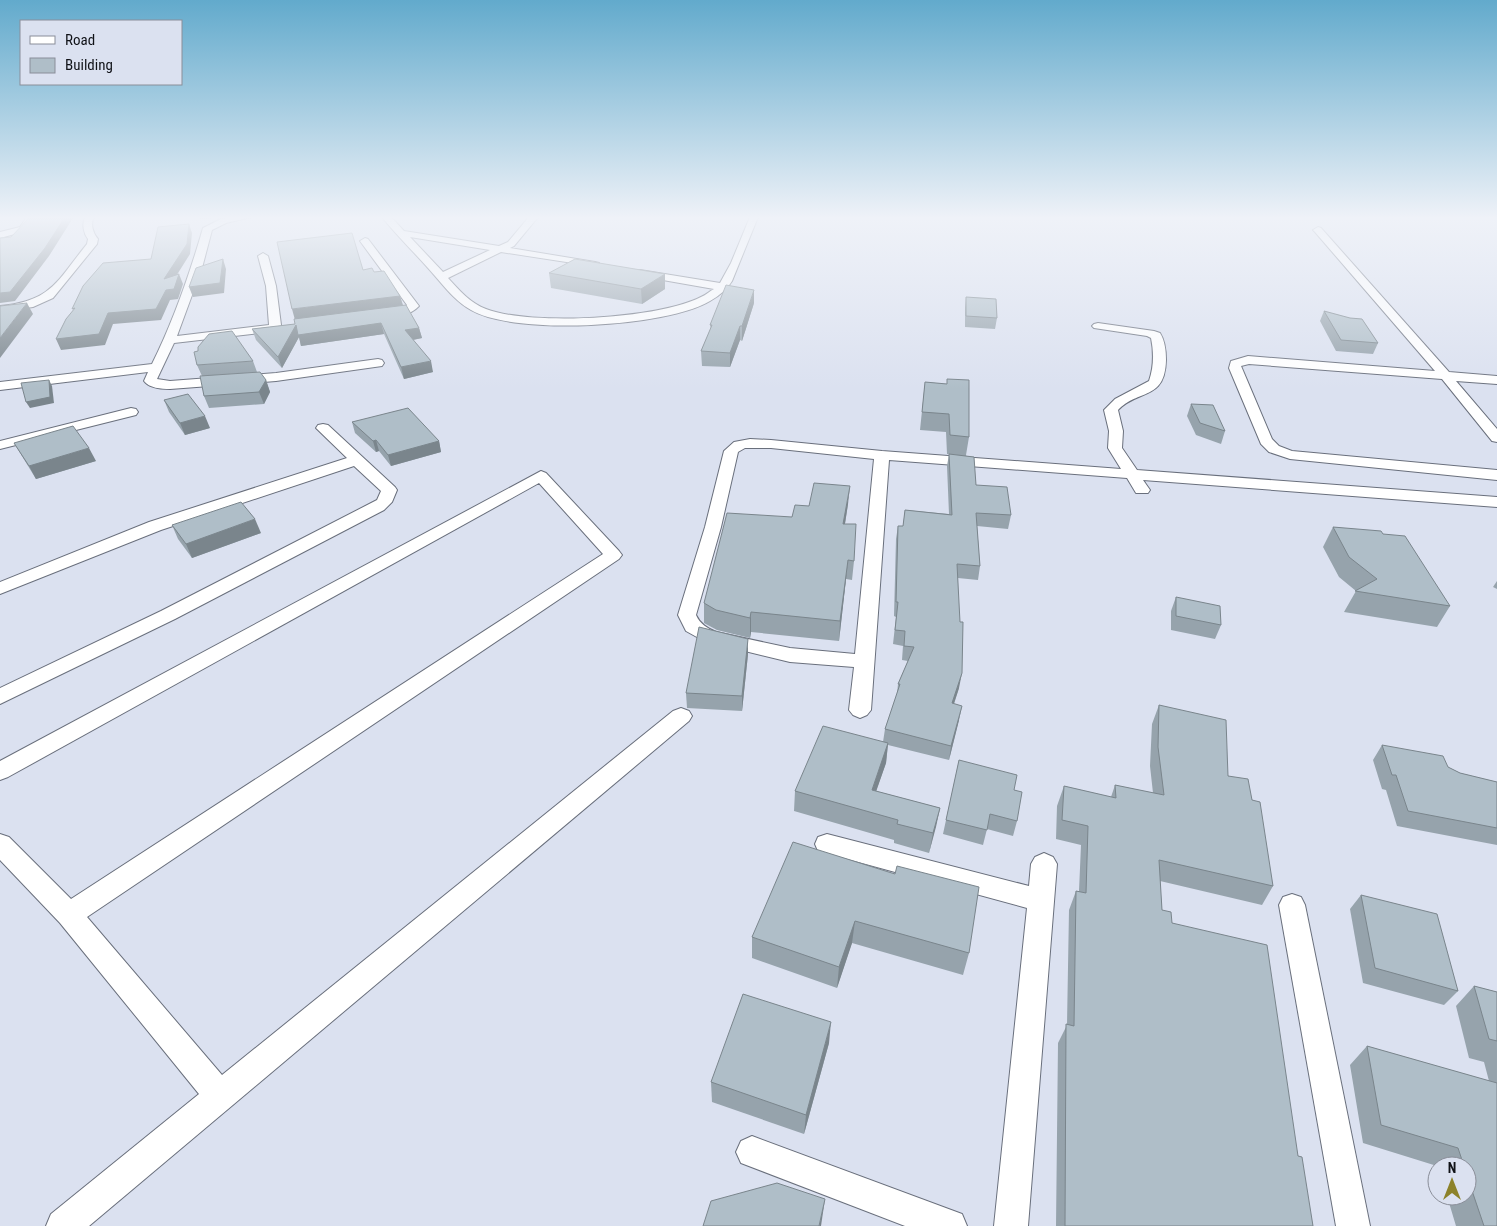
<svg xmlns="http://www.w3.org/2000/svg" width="1497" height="1226" viewBox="0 0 1497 1226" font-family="'Roboto Condensed',sans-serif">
  <rect width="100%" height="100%" fill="#dbe1f0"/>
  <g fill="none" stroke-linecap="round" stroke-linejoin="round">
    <defs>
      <g id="minor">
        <polygon points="27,217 36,217 26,231 0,238 0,232 20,227"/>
        <path d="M86,217H94C90,224 93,233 98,239L97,244L53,298L33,307L0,312V306C52,301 57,281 87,244L88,239C84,234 81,223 86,217Z"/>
        <path d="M232,217H251L226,223L212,230L202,268L177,336L269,325L266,286L258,256L263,253L268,256L276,286L281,325L283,328L277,331L174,343L157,379L170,381L276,373L378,359L382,360L384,363L382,366L276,381L170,389C161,389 149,388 144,381L148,372L0,390V382L152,364C173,322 190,273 203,228L221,219Z"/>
        <path d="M382,217H391L404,231L499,246L508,242L529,217H538L514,246L510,248L595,262L599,263V267L501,252L448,278C459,290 470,303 486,309C530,326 659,319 701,297C706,295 710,291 714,289L640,276L635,273L640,270L720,283L731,263L750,217H758L732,281C727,289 719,296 710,301C667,327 515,336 471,310C453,300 441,282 428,268C413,251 396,235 382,217ZM410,237L490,250L443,272Z"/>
        <polygon points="1318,227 1321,228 1449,372 1497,376 1497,384 1456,381 1497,429 1497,442 1492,441 1442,379 1249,364 1241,366 1272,439 1279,446 1292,451 1497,470 1497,480 1290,459 1269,452 1261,444 1229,368 1231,361 1248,356 1435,371 1315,232 1313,230"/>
        <path d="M365,238L368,239L419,306C411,315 388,322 378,314L380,312L404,308L407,305L360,241Z"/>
        <path d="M1098,323L1154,331L1160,333C1165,341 1166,351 1166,360C1165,401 1138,389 1118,410L1123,431L1122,448L1137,470L1497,497V507L1143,480L1150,490L1148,493H1136L1127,478L889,460L871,710L867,715L860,718L853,715L849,710L854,667L790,662L704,641L686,631L678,615L705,527L724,451L734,442L750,439L771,440L882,451L1121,469L1108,448L1109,431L1104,410L1115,399L1149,381C1154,366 1154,353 1151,338L1147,336L1094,328L1092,326L1094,324ZM745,448H771L874,459L855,654L790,648L716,632C707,628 700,624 696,615L721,527L738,452Z"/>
        <polygon points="131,408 136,409 138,412 136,415 0,449 0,441"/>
        <polygon points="323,424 328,425 395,487 397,490 392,502 384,510 175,619 0,704 0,688 161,611 377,500 381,491 354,466 161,530 0,594 0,582 149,522 347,458 316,428 318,425"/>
        <polygon points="541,471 546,473 619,551 622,555 619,559 87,917 222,1075 673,711 681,708 689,711 692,716 689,721 89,1226 46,1226 51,1214 199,1094 60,923 0,860 0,834 9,837 71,899 603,554 539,483 8,777 0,780 0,761"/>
        <polygon points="827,834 1029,886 1031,864 1035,857 1044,853 1053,857 1057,864 1028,1226 994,1226 1027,908 818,851 815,844 818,837"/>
        <polygon points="1292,894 1301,897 1305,905 1370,1226 1336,1226 1279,905 1283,897"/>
        <polygon points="752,1136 962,1214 967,1226 905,1226 741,1163 736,1152 741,1141"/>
      </g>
    </defs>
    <!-- minor casing -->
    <use href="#minor" stroke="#696f7c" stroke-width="2"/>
    <!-- minor -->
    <use href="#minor" fill="#fff" fill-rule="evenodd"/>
  </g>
  <!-- wall -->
  <g fill="#96a3ac">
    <polygon points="363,270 374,272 400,296 403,305 419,328 422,338 413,340 433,372 404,379 384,334 301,346 299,337 282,368 256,340 252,329 295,324"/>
    <polygon points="549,273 665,289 642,304 551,288"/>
    <polygon points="966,297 997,318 995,329 965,327 965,308"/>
    <polygon points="754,303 742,341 740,340 730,367 702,366 701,351 711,329 710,325"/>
    <polygon points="1324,311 1378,343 1373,354 1336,351 1320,321"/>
    <polygon points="253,361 257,372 266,380 270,392 264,404 209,408 204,396 202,376 197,365"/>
    <polygon points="947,379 969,437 966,455 976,485 1011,515 1008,529 977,526 980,566 978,580 958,578 959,688 954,704 959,720 949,760 888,745 886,763 876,791 940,808 929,853 894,843 894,840 794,811 795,791 883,742 885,729 897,694 898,684 908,661 902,660 903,646 893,644 896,617 894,616 896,539 898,526 903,526 905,510 949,514 947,466 949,454 947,454 946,432 920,430 925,382 947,384"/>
    <polygon points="164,400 210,428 185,435 169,412"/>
    <polygon points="1191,404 1225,431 1221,444 1196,435 1187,416"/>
    <polygon points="352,422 439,441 441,452 391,466 379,451 376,452 355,433"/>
    <polygon points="14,443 96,461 36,479"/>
    <polygon points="848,504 845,524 854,561 852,580 846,579 839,641 751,632 750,638 717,630 704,623 704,603 792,517 809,506"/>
    <polygon points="172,525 261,533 192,558 178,539"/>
    <polygon points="1333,527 1383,534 1450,606 1437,627 1344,612 1356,591 1339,577 1323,547"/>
    <polygon points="1497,581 1497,589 1493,587"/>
    <polygon points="1176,597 1221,625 1215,639 1171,630 1171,611"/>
    <polygon points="748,654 742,711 687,708 686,693"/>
    <polygon points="1159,705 1252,800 1273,886 1262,905 1160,881 1162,910 1172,923 1298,1156 1313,1226 1056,1226 1058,1043 1067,1025 1069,910 1076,891 1079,891 1081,845 1056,839 1057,806 1064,786 1111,797 1115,785 1153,793 1150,766 1152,724"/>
    <polygon points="1382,745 1448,767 1460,773 1497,782 1497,845 1397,826 1386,790 1382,789 1373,760"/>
    <polygon points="959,760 1014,790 1017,821 1013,836 987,829 983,845 943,834"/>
    <polygon points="895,874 969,953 963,975 852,943 837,988 752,958 752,937"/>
    <polygon points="1361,895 1458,991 1444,1005 1363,983 1350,909"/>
    <polygon points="1474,986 1497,992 1497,1226 1456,1226 1447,1196 1467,1196 1467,1166 1437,1166 1363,1143 1350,1065 1367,1046 1489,1081 1484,1062 1469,1058 1456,1006"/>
    <polygon points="829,1043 804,1134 712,1102 711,1082"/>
  </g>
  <!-- shaded-wall -->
  <g fill="#7a858c">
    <polygon points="65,217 79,217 73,218 49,256 15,301 0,303 0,293"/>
    <polygon points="199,217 224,217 199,219"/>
    <polygon points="189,224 192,233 190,254 168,289 179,274 183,284 178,299 170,300 161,320 113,324 105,345 61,350 56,339 108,313 164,279"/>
    <polygon points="223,259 226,269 224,293 193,297 189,287"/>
    <polygon points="665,274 665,289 642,304 641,289"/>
    <polygon points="754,290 754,303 742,341 742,326"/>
    <polygon points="400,296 403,306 295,320 292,309"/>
    <polygon points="27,303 33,314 0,358 0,338"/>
    <polygon points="381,323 384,334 301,346 299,337 282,368 278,357 296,325"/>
    <polygon points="740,326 740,340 730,367 730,353"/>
    <polygon points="419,328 422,338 407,341 405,330"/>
    <polygon points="431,361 433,372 404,379 401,367"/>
    <polygon points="49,380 52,386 54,403 30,408 26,402"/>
    <polygon points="266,380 270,392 264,404 259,392"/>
    <polygon points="205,416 210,428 185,435 180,423"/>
    <polygon points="376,440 379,451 376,452 373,441"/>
    <polygon points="439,441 441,452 391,466 388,455"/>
    <polygon points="89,448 96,461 36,479 29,466"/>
    <polygon points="850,486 848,504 842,542 843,524"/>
    <polygon points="255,519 261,533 192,558 186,544"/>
    <polygon points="848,560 846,579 839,641 840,621"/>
    <polygon points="751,612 751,632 750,638 750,618"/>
    <polygon points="748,639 748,654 742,711 742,696"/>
    <polygon points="962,673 959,688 949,718 952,703"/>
    <polygon points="962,706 959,720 949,760 951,746"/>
    <polygon points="888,743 886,763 870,809 872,790"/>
    <polygon points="940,808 936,827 929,853 933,833"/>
    <polygon points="855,921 852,943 837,988 839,967"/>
    <polygon points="831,1022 829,1043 804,1134 806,1115"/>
    <polygon points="825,1199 821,1226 819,1226"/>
  </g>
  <!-- building -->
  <g fill="#afbec8" stroke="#7a858c">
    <polygon points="30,217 65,217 45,248 10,292 0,293 0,238 11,237"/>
    <polygon points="189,224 187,244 164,279 179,274 174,289 166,290 156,309 108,313 99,334 56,339 66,319 75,308 72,309 83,286 103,263 151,259 158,227"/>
    <polygon points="352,233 363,270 372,268 374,272 384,271 400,296 292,309 277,242"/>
    <polygon points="223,259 220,283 189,287 196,268"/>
    <polygon points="575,259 665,274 641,289 549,273"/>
    <polygon points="726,285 754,290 742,326 740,326 730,353 701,351 712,325 710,325"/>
    <polygon points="966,297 996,299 997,318 966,316"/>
    <polygon points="27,303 0,338 0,306"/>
    <polygon points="406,305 419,328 405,330 431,361 401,367 381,323 298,335 296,325 278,357 252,329 295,324 294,319"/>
    <polygon points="1324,311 1350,318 1362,319 1378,343 1341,340"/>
    <polygon points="232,331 253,361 197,365 194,352 198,351 198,347 209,334"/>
    <polygon points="260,372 266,380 259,392 204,396 200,376"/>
    <polygon points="947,379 969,380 969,437 950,435 949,414 922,412 925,382 947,384"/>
    <polygon points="49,380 50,397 26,402 21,383"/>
    <polygon points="188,394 205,416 180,423 164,400"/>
    <polygon points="1191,404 1213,405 1225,431 1200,423"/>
    <polygon points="408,408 439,441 388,455 376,440 373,441 352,422"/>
    <polygon points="73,426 89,448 29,466 14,443"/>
    <polygon points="949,454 974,457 976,485 1007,487 1011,515 976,513 980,566 957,564 960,622 963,622 962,673 952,703 962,706 951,746 885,729 900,684 898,684 914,647 904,646 905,631 895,630 898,602 896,602 898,526 903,526 905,510 952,515"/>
    <polygon points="814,483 850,486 843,524 856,524 854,561 848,560 840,621 751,612 750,618 716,610 704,603 727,513 792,517 795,505 809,506"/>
    <polygon points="241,502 255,519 186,544 172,525"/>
    <polygon points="1333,527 1381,531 1383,534 1405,536 1450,606 1355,591 1377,579 1349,557"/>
    <polygon points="1176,597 1220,606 1221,625 1176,616"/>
    <polygon points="699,627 748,639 742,696 686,693"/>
    <polygon points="1159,705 1226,720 1228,776 1248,779 1252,800 1260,802 1273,886 1159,860 1162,910 1171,912 1172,923 1267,945 1298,1156 1302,1157 1313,1226 1065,1226 1066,1024 1074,1026 1076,891 1086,893 1088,826 1062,820 1064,786 1116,798 1115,785 1164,795 1158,747"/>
    <polygon points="823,726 888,743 872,790 940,808 933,833 897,824 898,820 795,791"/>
    <polygon points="1382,745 1443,756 1448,767 1460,773 1497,782 1497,828 1408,811 1396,775 1392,775"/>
    <polygon points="959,760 1017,775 1014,790 1022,792 1017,821 990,814 987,830 946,820"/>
    <polygon points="793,842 895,874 897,866 979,887 969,953 855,921 839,967 752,937"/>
    <polygon points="1361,895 1437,914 1458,991 1375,968"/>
    <polygon points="1474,986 1497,992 1497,1041 1489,1039"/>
    <polygon points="743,994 831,1022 806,1115 711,1082"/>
    <polygon points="1367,1046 1497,1083 1497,1226 1484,1226 1467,1176 1467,1166 1464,1166 1458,1148 1381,1125"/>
    <polygon points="777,1183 825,1199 819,1226 703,1226 711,1201"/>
  </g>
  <!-- sky -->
  <linearGradient id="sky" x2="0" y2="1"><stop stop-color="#62aacc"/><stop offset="0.56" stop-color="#eff2f8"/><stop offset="1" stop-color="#eff2f8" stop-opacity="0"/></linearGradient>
  <rect width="1497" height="389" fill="url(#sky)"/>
  <!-- legend -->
  <rect x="20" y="20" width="162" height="65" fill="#dbe1f0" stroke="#8a8e99"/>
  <rect x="30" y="36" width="25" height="8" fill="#ffffff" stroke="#8a8e99"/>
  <text x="65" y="45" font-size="15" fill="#101217">Road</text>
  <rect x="30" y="58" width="25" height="15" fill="#afbec8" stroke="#8a8e99"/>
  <text x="65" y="70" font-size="15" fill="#101217">Building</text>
  <!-- north arrow -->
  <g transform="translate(1452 1181)"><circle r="24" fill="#dbe1f0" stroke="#8a8e99"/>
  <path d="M0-4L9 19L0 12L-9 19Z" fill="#8c822a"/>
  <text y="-8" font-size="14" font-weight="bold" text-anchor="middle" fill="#101217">N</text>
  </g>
</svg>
